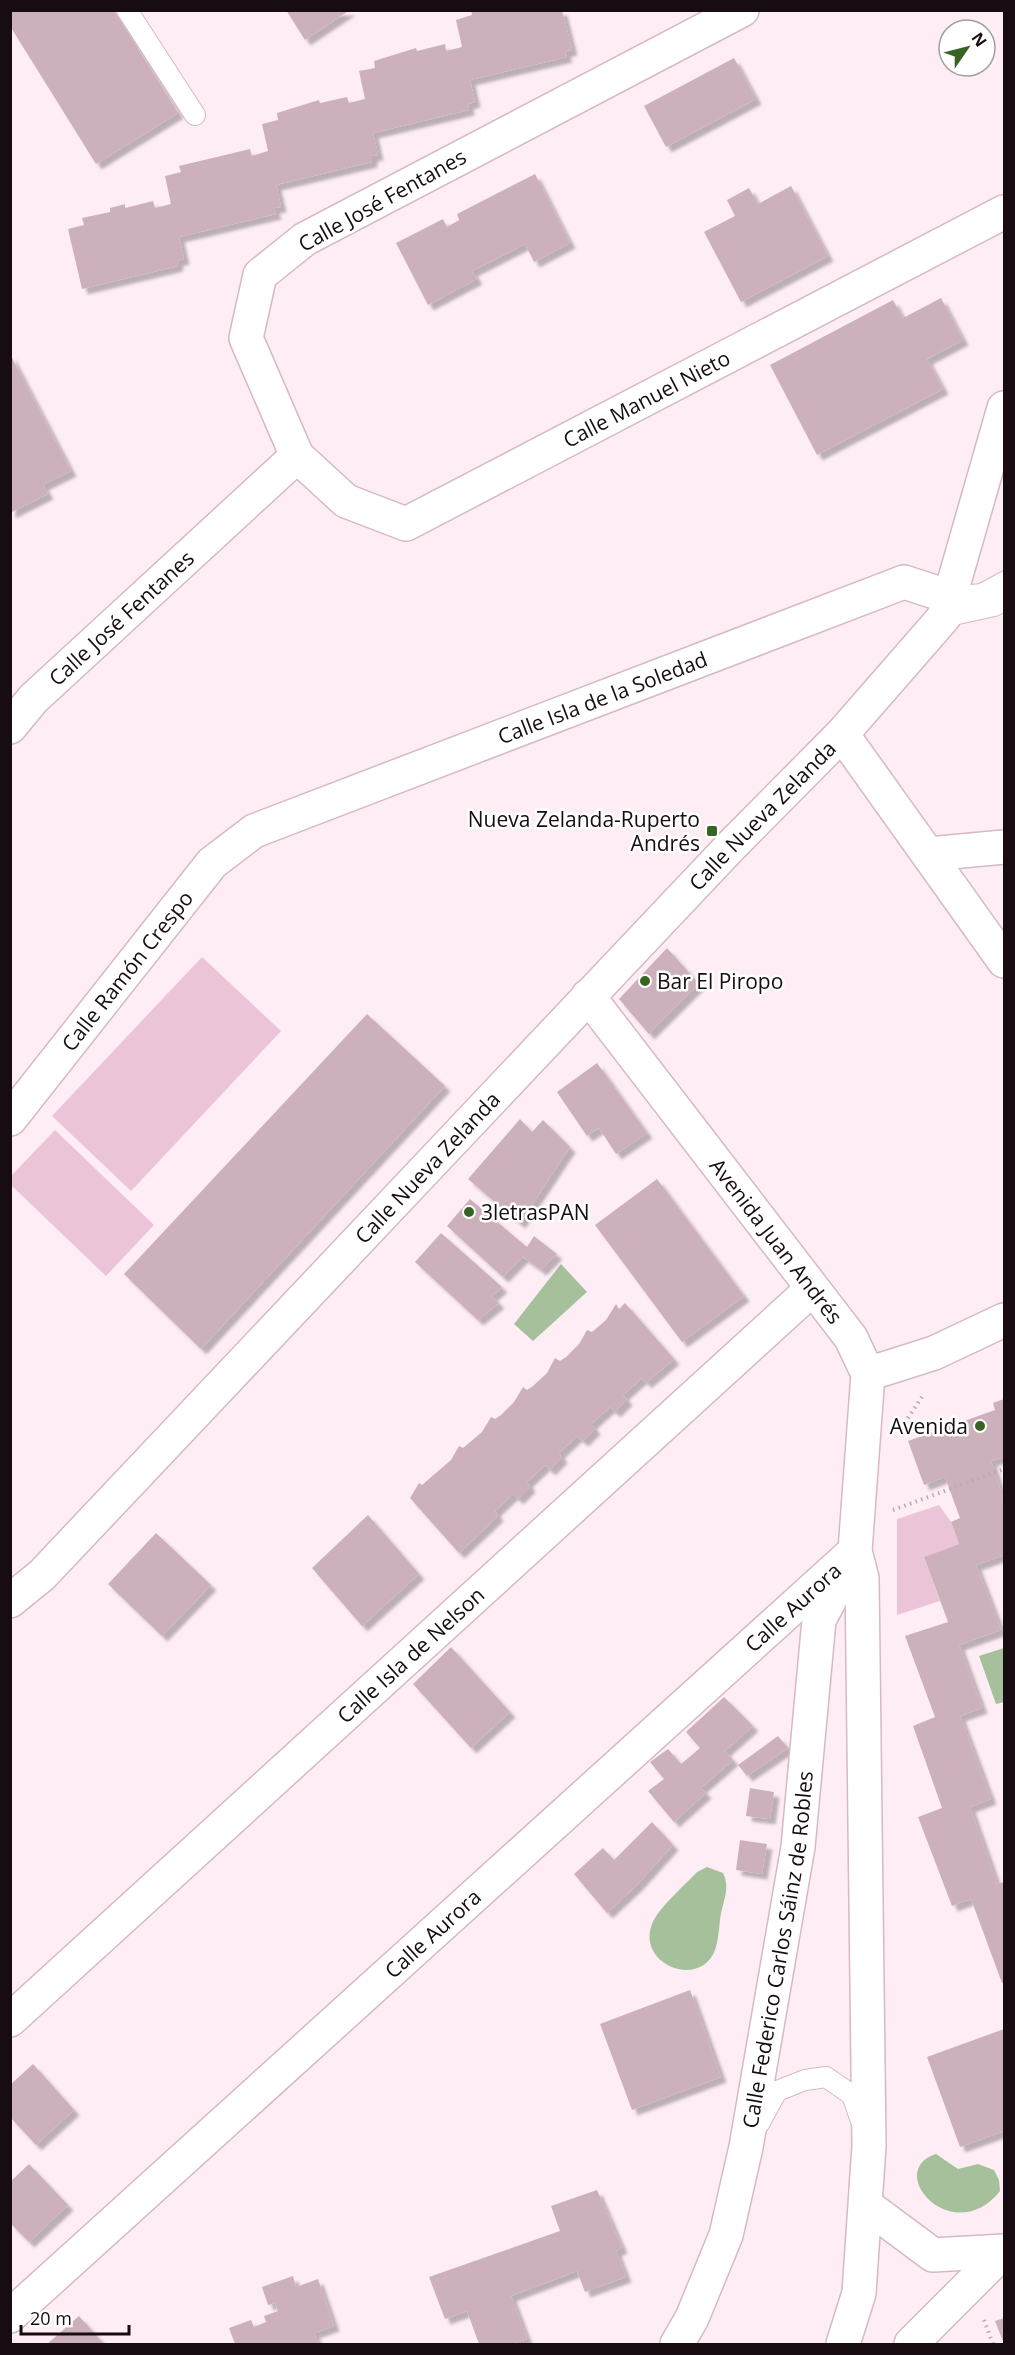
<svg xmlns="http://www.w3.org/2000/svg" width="1015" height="2355" viewBox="0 0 1015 2355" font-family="'Open Sans',sans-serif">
  <defs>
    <filter id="shadow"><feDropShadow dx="5.5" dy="5.5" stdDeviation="1.5" flood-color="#0004"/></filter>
  </defs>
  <rect width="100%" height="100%" fill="#ffedf5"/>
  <!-- green -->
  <g fill="#ebc5d7">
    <polygon points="202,957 281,1031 131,1191 52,1116"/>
    <polygon points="55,1130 154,1225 106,1276 11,1185 11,1176"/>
    <polygon points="939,1505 951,1522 959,1544 924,1557 940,1601 897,1615 897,1519"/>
  </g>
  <!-- water -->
  <g fill="#a6c09c">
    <polygon points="561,1264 587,1292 533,1341 514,1324"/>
    <polygon points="1004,1648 1004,1702 996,1704 979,1656"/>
    <path d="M707,1867L723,1873C730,1886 724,1900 721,1913C719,1925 719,1939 715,1950C700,1990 636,1964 652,1924C658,1908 685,1885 697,1872Z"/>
    <path d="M936,2154L958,2169L978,2164L994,2170L999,2180L1000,2191C953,2250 883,2171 936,2154Z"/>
  </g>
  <!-- building -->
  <g fill="#ccb0bc" filter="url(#shadow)">
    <polygon points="12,10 114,10 178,113 96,164 10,26"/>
    <polygon points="286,10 350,10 305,40"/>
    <polygon points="471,10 562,10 572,50 565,52 567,57 470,80 475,102 468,104 469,110 373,133 378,155 372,156 372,162 276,185 281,207 274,208 276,214 179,237 184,259 177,261 178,266 82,289 68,229 84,225 82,218 110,212 110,208 125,204 125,208 153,201 155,208 171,204 165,176 181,172 179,166 250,149 252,156 268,151 262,124 278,120 277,113 319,100 320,103 347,97 349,103 365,99 359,71 375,68 374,61 416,48 417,51 445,44 446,51 462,47 456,20 472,15"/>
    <polygon points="734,58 756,99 666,147 644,106"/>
    <polygon points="535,174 570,243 534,262 525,244 472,271 477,279 428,305 396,243 443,219 447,227 459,220 457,214"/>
    <polygon points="791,186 828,256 741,302 704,232 735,216 727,200 749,188 758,204"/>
    <polygon points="941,298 963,340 927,359 943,389 817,455 770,365 893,300 903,318"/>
    <polygon points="10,354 71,471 43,485 48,494 10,513"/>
    <polygon points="667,948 699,984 649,1034 619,999"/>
    <polygon points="367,1014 445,1086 201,1349 124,1274"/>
    <polygon points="597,1063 647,1133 616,1154 599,1128 587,1136 557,1092"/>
    <polygon points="520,1119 532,1132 543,1120 570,1147 520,1223 468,1179"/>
    <polygon points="657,1179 744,1296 682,1342 595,1225"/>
    <polygon points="470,1199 527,1247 534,1236 557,1254 541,1270 523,1257 503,1277 447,1226"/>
    <polygon points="441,1233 502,1287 492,1296 499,1303 478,1320 415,1262"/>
    <polygon points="625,1303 674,1359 646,1383 642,1378 623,1395 627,1400 615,1412 610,1407 591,1424 595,1429 583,1441 577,1436 559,1453 562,1458 550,1470 545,1465 527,1482 530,1487 518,1499 513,1494 495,1511 498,1516 459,1553 410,1498 419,1483 422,1485 451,1460 459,1446 463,1448 482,1432 491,1417 495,1419 501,1415 514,1402 523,1387 527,1390 533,1386 547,1373 555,1358 560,1361 566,1357 579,1344 587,1330 592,1332 606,1320 616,1304 619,1309"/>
    <polygon points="1004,1399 1004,1457 991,1461 1004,1501 1004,1555 976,1565 1001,1630 959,1645 982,1708 960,1716 991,1799 970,1807 997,1884 1004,1882 1004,1982 1002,1983 971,1899 952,1906 918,1817 942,1808 913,1726 935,1717 905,1636 948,1622 924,1557 959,1544 951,1522 960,1518 945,1477 924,1485 908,1441 995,1410 993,1403"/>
    <polygon points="368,1515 419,1574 362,1626 312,1568"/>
    <polygon points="156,1533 211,1585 162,1636 108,1584"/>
    <polygon points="451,1647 510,1712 471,1748 413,1684"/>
    <polygon points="724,1697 753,1726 725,1751 733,1760 701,1788 706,1793 674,1822 648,1791 664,1779 650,1762 668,1749 681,1764 700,1748 686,1732"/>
    <polygon points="778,1736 788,1748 747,1776 738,1765"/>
    <polygon points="750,1788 774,1792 770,1819 746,1816"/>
    <polygon points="652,1822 673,1845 637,1885 607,1913 574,1874 603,1848 614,1860"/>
    <polygon points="740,1840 767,1844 762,1874 736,1870"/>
    <polygon points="690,1990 721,2077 632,2110 600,2024"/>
    <polygon points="1004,2029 1004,2131 960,2147 927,2057"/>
    <polygon points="33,2064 74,2110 36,2145 10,2117 10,2085"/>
    <polygon points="29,2164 68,2205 29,2242 10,2223 10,2182"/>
    <polygon points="597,2190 622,2248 616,2251 626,2277 585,2292 577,2271 511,2296 527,2339 511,2344 479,2344 467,2311 445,2319 429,2277 560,2231 551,2206"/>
    <polygon points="293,2276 296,2287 318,2279 334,2326 314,2333 318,2344 235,2344 229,2328 251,2320 254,2327 266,2322 264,2316 278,2311 275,2303 268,2305 262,2287"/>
    <polygon points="79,2316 104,2344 47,2344"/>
    <polygon points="1004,2318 1004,2344 995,2321"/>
  </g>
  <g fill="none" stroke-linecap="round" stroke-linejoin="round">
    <defs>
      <g id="service">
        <polyline points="127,10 195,115"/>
        <polyline points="950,597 982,594 1004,582"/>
        <polyline points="944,617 994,606 1004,601"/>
        <polyline points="759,2124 777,2091 805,2080 826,2077 852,2095 861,2121"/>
      </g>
      <g id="minor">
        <path id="s1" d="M742,10L305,239L260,275L246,338L297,456L346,501L406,524L1004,212"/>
        <path id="s2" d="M10,727L33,699L297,456"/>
        <polyline points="842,734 1004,961"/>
        <polyline points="929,854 1004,847"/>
        <path id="s3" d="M588,996L851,1338L868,1374L855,1551L862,1578L869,2146L859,2293L843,2344"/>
        <path id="s4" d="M10,1119L212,863L254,831L904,582L950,597"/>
        <polyline points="868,1374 934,1353 1004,1320"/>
        <path id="s5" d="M10,1601L42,1575L732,845L842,734L944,617L1004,408"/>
        <path id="s6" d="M10,2020L811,1290"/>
        <polyline points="867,2206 933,2255 1004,2251"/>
        <path id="s7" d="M10,2316L855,1551"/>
        <path id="s8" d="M677,2344L692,2318L726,2235L746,2147L798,1847L819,1620L846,1569"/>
        <polyline points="911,2344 1004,2251"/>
      </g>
    </defs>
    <!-- service casing -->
    <use href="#service" stroke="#d5b9c6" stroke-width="22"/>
    <!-- minor casing -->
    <use href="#minor" stroke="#d5b9c6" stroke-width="36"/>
    <!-- path -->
    <g stroke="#b9a9b1" stroke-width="4" stroke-dasharray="1.5 4.5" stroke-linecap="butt">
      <polyline points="901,1428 924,1394"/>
      <polyline points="893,1510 1004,1469"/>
      <polyline points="984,2320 993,2344"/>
    </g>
    <!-- service -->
    <use href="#service" stroke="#fff" stroke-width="20"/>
    <!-- minor -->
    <use href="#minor" stroke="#fff" stroke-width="33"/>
  </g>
  <!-- markers -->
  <g fill="#376422" stroke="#fff" stroke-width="2">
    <rect x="706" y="825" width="12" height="12" rx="3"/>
    <circle cx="645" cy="981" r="6"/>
    <circle cx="469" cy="1212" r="6"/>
    <circle cx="980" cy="1426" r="6"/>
  </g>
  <g text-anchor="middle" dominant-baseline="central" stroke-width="5" stroke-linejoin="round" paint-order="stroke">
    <!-- street labels -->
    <g font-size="21" fill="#160c11" stroke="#fff">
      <text transform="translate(382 200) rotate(-29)">Calle José Fentanes</text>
      <text stroke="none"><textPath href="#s1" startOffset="1146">Calle Manuel Nieto</textPath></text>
      <text stroke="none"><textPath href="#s2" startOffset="156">Calle José Fentanes</textPath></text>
      <text stroke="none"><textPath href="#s4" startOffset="752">Calle Isla de la Soledad</textPath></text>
      <text stroke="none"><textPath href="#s5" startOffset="1088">Calle Nueva Zelanda</textPath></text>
      <text stroke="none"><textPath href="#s4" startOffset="189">Calle Ramón Crespo</textPath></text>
      <text stroke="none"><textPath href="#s5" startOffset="602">Calle Nueva Zelanda</textPath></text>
      <text stroke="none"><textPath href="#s3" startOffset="309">Avenida Juan Andrés</textPath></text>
      <text stroke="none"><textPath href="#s7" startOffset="1056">Calle Aurora</textPath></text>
      <text stroke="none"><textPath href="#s6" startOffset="542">Calle Isla de Nelson</textPath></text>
      <text stroke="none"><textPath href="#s7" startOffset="570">Calle Aurora</textPath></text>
      <text stroke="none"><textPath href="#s8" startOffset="410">Calle Federico Carlos Sáinz de Robles</textPath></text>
    </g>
    <!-- poi labels -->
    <g font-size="21" fill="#160c11" stroke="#fff" text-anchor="end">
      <text x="700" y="819">Nueva Zelanda-Ruperto<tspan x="700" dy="24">Andrés</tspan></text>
      <text x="657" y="981" text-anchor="start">Bar El Piropo</text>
      <text x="481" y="1212" text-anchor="start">3letrasPAN</text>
      <text x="968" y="1426">Avenida</text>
    </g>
  </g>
  <!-- border -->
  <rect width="1015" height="2355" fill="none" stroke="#160c11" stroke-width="24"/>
  <!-- north arrow -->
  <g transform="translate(967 48) rotate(55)"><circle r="28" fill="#ffffff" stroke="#a29ea0" stroke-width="1.5"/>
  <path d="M0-4.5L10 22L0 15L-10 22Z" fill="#376422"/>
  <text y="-9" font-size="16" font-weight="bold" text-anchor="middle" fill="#160c11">N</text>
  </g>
  <!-- scale -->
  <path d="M21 2325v9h108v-9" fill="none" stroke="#160c11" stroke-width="3"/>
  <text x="30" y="2325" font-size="18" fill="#160c11" stroke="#ffffff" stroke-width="4.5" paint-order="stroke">20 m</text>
</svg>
